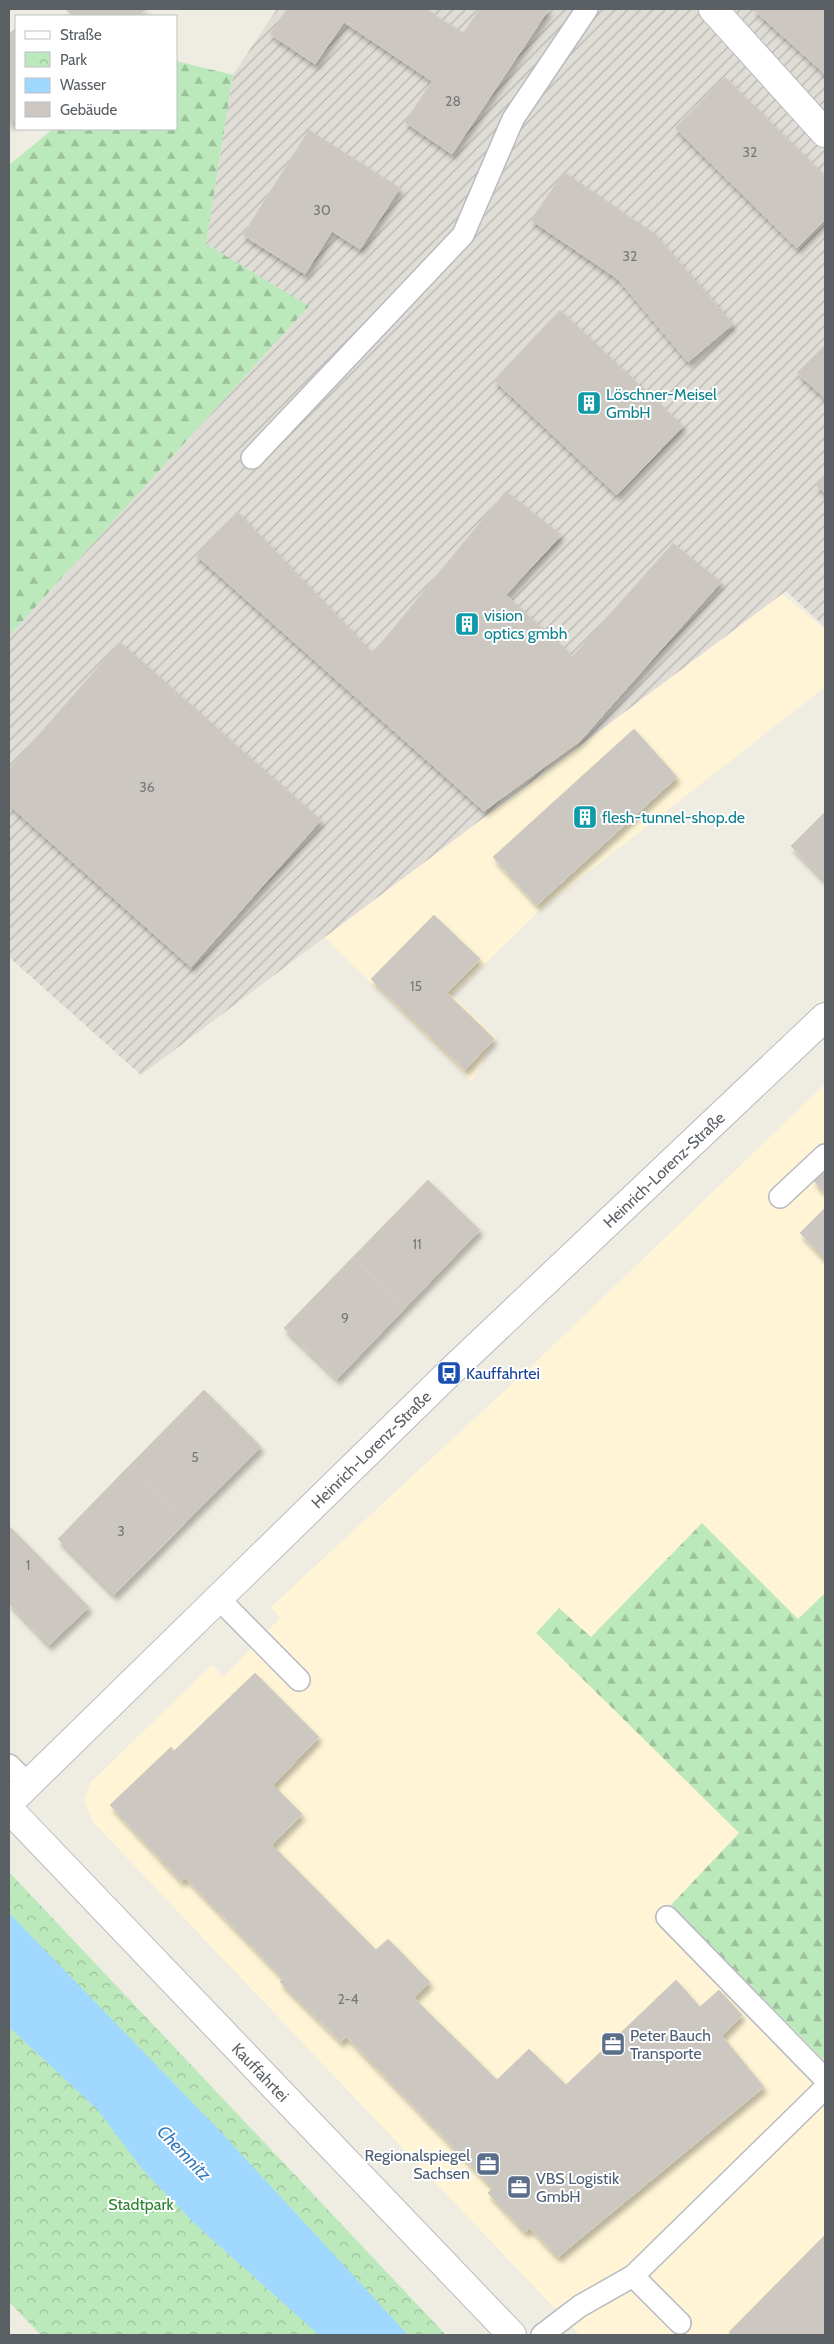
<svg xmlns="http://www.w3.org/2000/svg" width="834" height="2344" viewBox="0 0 834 2344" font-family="Cabin,sans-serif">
  <defs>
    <pattern id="industrial-furrows" width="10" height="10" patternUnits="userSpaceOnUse" patternTransform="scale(1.25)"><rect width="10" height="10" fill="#dfddd6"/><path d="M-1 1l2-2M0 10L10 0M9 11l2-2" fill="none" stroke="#b8b6b1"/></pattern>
    <pattern id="forest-firs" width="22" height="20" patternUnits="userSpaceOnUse" patternTransform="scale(1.25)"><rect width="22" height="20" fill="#bce9bb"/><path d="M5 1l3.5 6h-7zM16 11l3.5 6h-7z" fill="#9cc09c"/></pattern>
    <pattern id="park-crowns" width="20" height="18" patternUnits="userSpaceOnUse" patternTransform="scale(1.25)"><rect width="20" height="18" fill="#bce9bb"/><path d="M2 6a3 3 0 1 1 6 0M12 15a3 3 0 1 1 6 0" fill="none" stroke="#9cc09c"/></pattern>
    <filter id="shadow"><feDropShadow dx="3" dy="5.5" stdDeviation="2.5" flood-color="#0004"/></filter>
  </defs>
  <rect width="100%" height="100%" fill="#efece2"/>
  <!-- commercial -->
  <g fill="#fff5d6">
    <polygon points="782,594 825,630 825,687 541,909 453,995 496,1037 472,1082 324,937"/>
    <polygon points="825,1084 825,2335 580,2335 94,1823 84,1802 90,1783 212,1665 224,1677 280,1618 271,1607 541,1357"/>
  </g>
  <!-- industrial -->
  <polygon fill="url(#industrial-furrows)" points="277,9 825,9 825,627 786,591 141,1075 9,957 9,636 308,307 206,244 233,75"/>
  <!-- forest -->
  <g fill="url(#forest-firs)">
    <polygon points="176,61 233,75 206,244 309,306 9,636 9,165 53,129 176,129"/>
    <polygon points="702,1523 798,1619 825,1593 825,2056 823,2059 671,1905 739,1833 536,1633 559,1608 591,1637"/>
  </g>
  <!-- park -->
  <polygon fill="url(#park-crowns)" points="9,1872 446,2335 41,2335 9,2302"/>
  <!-- water -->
  <polygon fill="#a1d8ff" points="9,1913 219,2130 408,2335 319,2335 195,2224 144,2171 97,2109 9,2027"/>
  <!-- building -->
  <g fill="#ccc8c1" stroke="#d4cdbf" filter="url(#shadow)">
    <polygon points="66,9 147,9 138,16 72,16"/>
    <polygon points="287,9 426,9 463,33 480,9 549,9 452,154 405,122 432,81 344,22 315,64 270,34"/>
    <polygon points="753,9 825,9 825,74"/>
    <polygon points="16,28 16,118 9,125 9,34"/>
    <polygon points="725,77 825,176 825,220 797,248 675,128"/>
    <polygon points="309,130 400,188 360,249 332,231 305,274 243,235"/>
    <polygon points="564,172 655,234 733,324 688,362 618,279 531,220"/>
    <polygon points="560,310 683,426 617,495 494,380"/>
    <polygon points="825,345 825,398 797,373"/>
    <polygon points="825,475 825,493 816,485"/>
    <polygon points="506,491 561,535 506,595 573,656 673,543 721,582 580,741 484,811 195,554 238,512 373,653"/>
    <polygon points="120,642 321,820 191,967 9,805 9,769"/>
    <polygon points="634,729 677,777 537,905 493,857"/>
    <polygon points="825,812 825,881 791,846"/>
    <polygon points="434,915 480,959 447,993 494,1039 465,1070 371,979"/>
    <polygon points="825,1169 825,1193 813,1180"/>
    <polygon points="428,1180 480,1230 405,1308 353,1257"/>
    <polygon points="825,1208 825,1259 800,1233"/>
    <polygon points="353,1257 405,1308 337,1379 284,1328"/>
    <polygon points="204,1390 261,1447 185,1523 128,1467"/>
    <polygon points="128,1467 185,1523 114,1595 58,1539"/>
    <polygon points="9,1526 89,1607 49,1645 9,1603"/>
    <polygon points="255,1673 319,1737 273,1785 302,1814 272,1845 376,1950 388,1939 430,1982 414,1998 497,2080 529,2049 566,2085 676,1980 700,2007 719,1990 742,2015 722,2036 764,2087 558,2257 530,2228 525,2232 488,2193 493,2188 346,2036 341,2042 280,1982 283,1978 186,1878 181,1881 110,1805 171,1747 174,1751"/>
    <polygon points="825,2235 825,2335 731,2335 729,2332"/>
  </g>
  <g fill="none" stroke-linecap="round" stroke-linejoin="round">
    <defs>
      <g id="service">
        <polyline points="252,458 463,235 513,119 587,9"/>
        <polyline points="780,1197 825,1155"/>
        <polyline points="218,1598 299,1680"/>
        <polyline points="9,1765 28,1784"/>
        <polyline points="667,1917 825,2079"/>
        <polyline points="633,2276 680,2323"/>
        <polyline points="542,2335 580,2306 633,2276 825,2088"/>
      </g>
      <polyline id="minor" points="713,9 825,133"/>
      <g id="tertiary">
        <path id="s1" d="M9,1803L449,1373L825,1017"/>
        <path id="s2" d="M9,1809L512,2335"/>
      </g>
    </defs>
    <!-- service casing -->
    <use href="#service" stroke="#b7bbc0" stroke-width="24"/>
    <!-- minor casing -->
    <use href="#minor" stroke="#b7bbc0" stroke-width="30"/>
    <!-- tertiary casing -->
    <use href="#tertiary" stroke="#b7bbc0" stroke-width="30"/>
    <!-- service -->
    <use href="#service" stroke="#fff" stroke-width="21"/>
    <!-- minor -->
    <use href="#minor" stroke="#fff" stroke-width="28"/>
    <!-- tertiary -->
    <use href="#tertiary" stroke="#fff" stroke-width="28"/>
  </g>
  <!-- icons -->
  <defs>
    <symbol id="building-square" viewBox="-11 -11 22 22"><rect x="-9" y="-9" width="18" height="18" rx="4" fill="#0f9aa8" stroke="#fff"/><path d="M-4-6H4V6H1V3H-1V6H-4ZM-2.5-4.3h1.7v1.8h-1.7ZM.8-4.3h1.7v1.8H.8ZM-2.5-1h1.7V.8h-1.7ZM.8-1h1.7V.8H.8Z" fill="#fff"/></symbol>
    <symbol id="bus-square" viewBox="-11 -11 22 22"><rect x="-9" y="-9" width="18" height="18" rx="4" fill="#1a4fb4" stroke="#fff"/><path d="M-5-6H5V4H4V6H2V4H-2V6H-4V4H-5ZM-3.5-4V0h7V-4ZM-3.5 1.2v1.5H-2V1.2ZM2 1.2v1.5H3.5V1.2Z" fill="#fff"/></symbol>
    <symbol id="office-square" viewBox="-11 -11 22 22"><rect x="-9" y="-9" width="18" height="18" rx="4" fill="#5c6f8a" stroke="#fff"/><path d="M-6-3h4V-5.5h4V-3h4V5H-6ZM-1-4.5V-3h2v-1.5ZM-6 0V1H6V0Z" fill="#fff"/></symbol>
  </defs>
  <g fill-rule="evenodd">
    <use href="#building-square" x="575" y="389" width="28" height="28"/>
    <use href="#building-square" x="453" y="610" width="28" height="28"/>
    <use href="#building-square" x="571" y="803" width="28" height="28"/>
    <use href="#bus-square" x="435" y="1359" width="28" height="28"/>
    <use href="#office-square" x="599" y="2030" width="28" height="28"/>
    <use href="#office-square" x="474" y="2150" width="28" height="28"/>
    <use href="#office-square" x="505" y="2173" width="28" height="28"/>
  </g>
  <g text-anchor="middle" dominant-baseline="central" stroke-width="4" stroke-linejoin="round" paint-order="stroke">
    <!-- number labels -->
    <g font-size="14" fill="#76797b">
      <text x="453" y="101">28</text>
      <text x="750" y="152">32</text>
      <text x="322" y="210">30</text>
      <text x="630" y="256">32</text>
      <text x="147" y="787">36</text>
      <text x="416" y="986">15</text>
      <text x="417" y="1244">11</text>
      <text x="345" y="1318">9</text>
      <text x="195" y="1457">5</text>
      <text x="121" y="1531">3</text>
      <text x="28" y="1565">1</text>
      <text x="348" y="1999">2-4</text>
    </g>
    <!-- culture labels -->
    <g font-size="16" fill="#0d838f" stroke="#fff" text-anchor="start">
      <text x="606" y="394">Löschner-Meisel<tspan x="606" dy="18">GmbH</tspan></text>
      <text x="484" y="615">vision<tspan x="484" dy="18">optics gmbh</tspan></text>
      <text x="602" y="817">flesh-tunnel-shop.de</text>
    </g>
    <!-- street labels -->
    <g font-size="16" fill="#5a5f64" stroke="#fff">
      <text stroke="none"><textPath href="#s1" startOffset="911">Heinrich-Lorenz-Straße</textPath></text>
      <text stroke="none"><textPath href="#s1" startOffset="506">Heinrich-Lorenz-Straße</textPath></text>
      <text stroke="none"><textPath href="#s2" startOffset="364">Kauffahrtei</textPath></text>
    </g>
    <!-- transit labels -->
    <g font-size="16" fill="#164399" stroke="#fff" text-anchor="start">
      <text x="466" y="1373">Kauffahrtei</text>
    </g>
    <!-- service labels -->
    <g font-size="16" fill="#4e5e75" stroke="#fff" text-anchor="start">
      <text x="630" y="2035">Peter Bauch<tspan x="630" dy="18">Transporte</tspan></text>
      <text x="470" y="2155" text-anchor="end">Regionalspiegel<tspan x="470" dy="18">Sachsen</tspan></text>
      <text x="536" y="2178">VBS Logistik<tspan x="536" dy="18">GmbH</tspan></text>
    </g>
    <!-- park labels -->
    <g font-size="16" fill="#2b822e" stroke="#fff">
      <text x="141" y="2204">Stadtpark</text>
    </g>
    <!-- water labels -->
    <g font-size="18" font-style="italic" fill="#3478bc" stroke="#fff">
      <text transform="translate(184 2153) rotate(46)">Chemnitz</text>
    </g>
  </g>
  <!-- border -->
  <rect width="834" height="2344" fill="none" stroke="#5a5f64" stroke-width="20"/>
  <!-- legend -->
  <rect x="15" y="15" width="162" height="115" fill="#ffffff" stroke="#bdbfc1"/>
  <rect x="25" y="31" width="25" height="8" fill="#ffffff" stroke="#bdbfc1"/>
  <text x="60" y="40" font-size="15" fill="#5a5f64">Straße</text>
  <rect x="25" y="52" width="25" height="15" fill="url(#park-crowns)" stroke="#bdbfc1"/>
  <text x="60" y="65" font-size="15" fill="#5a5f64">Park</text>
  <rect x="25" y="78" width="25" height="15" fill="#a1d8ff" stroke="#bdbfc1"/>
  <text x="60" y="90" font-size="15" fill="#5a5f64">Wasser</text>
  <rect x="25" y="102" width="25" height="15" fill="#ccc8c1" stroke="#bdbfc1"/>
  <text x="60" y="115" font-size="15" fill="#5a5f64">Gebäude</text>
</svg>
